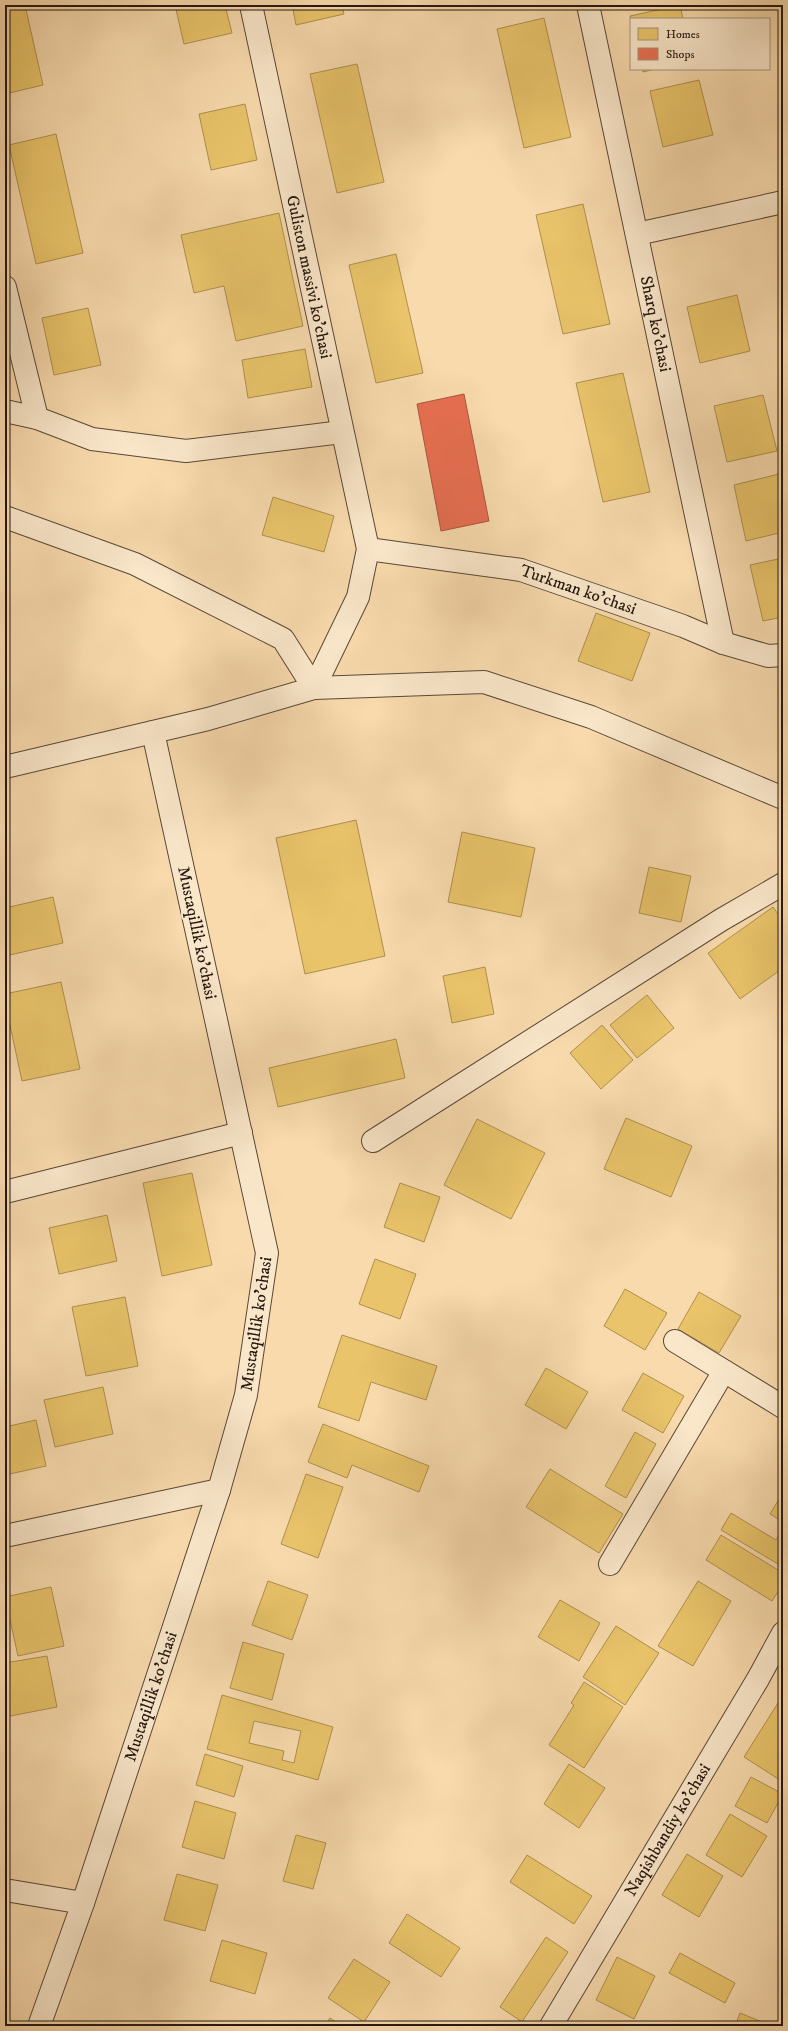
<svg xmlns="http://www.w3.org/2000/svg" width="788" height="2031" viewBox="0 0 788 2031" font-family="'IM FELL DW Pica',serif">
  <rect width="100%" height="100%" fill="#f8daad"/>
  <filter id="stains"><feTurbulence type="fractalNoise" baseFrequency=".005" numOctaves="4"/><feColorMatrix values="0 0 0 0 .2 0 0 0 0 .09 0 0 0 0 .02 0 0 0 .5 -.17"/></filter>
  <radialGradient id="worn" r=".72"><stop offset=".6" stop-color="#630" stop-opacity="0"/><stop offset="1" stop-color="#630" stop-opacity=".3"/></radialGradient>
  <!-- homes -->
  <g fill="#e9c46a" stroke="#ae904f" fill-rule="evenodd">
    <polygon points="5,5 25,5 43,85 5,94"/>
    <polygon points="175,5 225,5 232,33 184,44"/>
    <polygon points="292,5 342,5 344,14 296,25"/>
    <polygon points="680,5 683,19 631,19 630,16"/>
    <polygon points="544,18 571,137 524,148 497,29"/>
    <polygon points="357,64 384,182 337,193 310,74"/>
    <polygon points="642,69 655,69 643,72"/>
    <polygon points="699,80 713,135 663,147 650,91"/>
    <polygon points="245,104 257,160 211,170 199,114"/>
    <polygon points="56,134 83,253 36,264 9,145"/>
    <polygon points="583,204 610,324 563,334 536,215"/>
    <polygon points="279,213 303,326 236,341 224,286 194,293 181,235"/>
    <polygon points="396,254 423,373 376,383 349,265"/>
    <polygon points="737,295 750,351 700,363 687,307"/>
    <polygon points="88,308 101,365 54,375 42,318"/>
    <polygon points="305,349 312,387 248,398 242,360"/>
    <polygon points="623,373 650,492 603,502 576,383"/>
    <polygon points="763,395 777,451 727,462 714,406"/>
    <polygon points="783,473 783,532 746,541 734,485"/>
    <polygon points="273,497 334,516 324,552 262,535"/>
    <polygon points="783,558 783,617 763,621 750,565"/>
    <polygon points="596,613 650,633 632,681 578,661"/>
    <polygon points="356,820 385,956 305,974 276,838"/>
    <polygon points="462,832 535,848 521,917 448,902"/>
    <polygon points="649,867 691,876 681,922 639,913"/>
    <polygon points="53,897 63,943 5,956 5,908"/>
    <polygon points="773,907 783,921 783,968 740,999 708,953"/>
    <polygon points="485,967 494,1014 452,1023 443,976"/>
    <polygon points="61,982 80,1069 22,1081 5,1002 5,994"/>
    <polygon points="647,995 674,1028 637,1058 610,1025"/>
    <polygon points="602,1025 633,1060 601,1089 570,1053"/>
    <polygon points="396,1039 405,1078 278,1107 269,1068"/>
    <polygon points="626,1118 692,1146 671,1197 604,1169"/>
    <polygon points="477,1119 545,1153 511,1219 444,1185"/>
    <polygon points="192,1173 212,1265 162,1276 143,1183"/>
    <polygon points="400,1183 440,1197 424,1242 384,1227"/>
    <polygon points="107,1215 117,1261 59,1274 49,1228"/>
    <polygon points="375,1259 416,1274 400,1319 359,1304"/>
    <polygon points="625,1289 667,1313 645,1350 604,1326"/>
    <polygon points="699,1292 741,1316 719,1353 678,1329"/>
    <polygon points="125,1297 138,1366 86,1376 72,1307"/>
    <polygon points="342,1335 437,1366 426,1400 371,1382 359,1421 318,1407"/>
    <polygon points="546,1368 588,1392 566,1429 525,1405"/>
    <polygon points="643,1373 684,1396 663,1433 622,1410"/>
    <polygon points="103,1387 113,1434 55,1447 44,1400"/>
    <polygon points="36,1420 46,1466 5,1475 5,1427"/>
    <polygon points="323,1424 429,1466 419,1492 352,1465 347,1478 308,1462"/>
    <polygon points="635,1432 656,1444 626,1498 605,1486"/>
    <polygon points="550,1469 623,1514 599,1553 526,1507"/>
    <polygon points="306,1474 343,1487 318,1558 281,1544"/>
    <polygon points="781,1496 783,1497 783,1522 770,1514"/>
    <polygon points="731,1513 776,1540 783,1528 783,1567 721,1530"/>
    <polygon points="721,1535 783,1573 783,1584 772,1601 706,1560"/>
    <polygon points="268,1581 308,1595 292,1640 252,1625"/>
    <polygon points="698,1581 731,1601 693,1666 658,1646"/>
    <polygon points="51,1587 64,1646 18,1656 5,1597"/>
    <polygon points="560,1600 600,1623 579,1661 538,1637"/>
    <polygon points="616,1626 659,1653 625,1705 583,1677"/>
    <polygon points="243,1642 284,1654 272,1700 230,1688"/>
    <polygon points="47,1656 57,1707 5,1717 5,1663"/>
    <polygon points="584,1682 623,1707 584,1768 549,1745 574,1705 571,1703"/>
    <path d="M222,1695L333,1727L318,1780L207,1749ZM254,1721L301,1731L294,1763L282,1760L284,1751L249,1743Z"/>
    <polygon points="783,1695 783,1782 744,1757"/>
    <polygon points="205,1754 243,1766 234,1797 196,1785"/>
    <polygon points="569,1764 605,1788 579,1828 544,1804"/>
    <polygon points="751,1777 783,1794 767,1823 735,1806"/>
    <polygon points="195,1801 236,1813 224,1859 182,1847"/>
    <polygon points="730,1814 767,1836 742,1877 706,1855"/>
    <polygon points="296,1835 326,1843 313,1889 283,1881"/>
    <polygon points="687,1854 723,1876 699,1917 662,1895"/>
    <polygon points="527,1855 592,1896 574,1924 510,1882"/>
    <polygon points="177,1874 218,1885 205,1931 164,1920"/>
    <polygon points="407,1914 460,1948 441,1977 389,1943"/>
    <polygon points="546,1937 568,1952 522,2022 500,2007"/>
    <polygon points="222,1940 267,1953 255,1994 210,1981"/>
    <polygon points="680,1953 735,1983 725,2003 669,1973"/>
    <polygon points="617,1957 655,1976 634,2019 596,2000"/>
    <polygon points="354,1959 390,1982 364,2022 328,1998"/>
    <polygon points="740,2013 772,2026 735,2026"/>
    <polygon points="330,2018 342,2026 325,2026"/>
  </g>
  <!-- shops -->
  <polygon fill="#e76f51" stroke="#ac553e" points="464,394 489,521 441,531 417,404"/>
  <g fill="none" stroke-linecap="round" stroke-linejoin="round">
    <defs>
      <g id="street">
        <path id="s1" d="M588,5L723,643"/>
        <polyline points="637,234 783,202"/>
        <polyline points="5,287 37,418"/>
        <polyline points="5,411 37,418 92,439 186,451 342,432"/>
        <polyline points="5,517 135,564 283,639 314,688 484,682 591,717 783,798"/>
        <path id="s2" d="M368,549L521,570L683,626L723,643L768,656L783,655"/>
        <polyline points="5,767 208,719 314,688 358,597 368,549 251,5"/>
        <polyline points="373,1141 721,920 783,884"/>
        <polyline points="5,1192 241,1133"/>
        <polyline points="675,1341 783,1407"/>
        <polyline points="5,1536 219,1490"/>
        <polyline points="610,1564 724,1371"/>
        <polyline points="5,1890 83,1903"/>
        <path id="s3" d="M39,2026L83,1903L219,1490L246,1395L267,1253L153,732"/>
        <path id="s4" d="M551,2026L758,1679L783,1633"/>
      </g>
    </defs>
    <!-- street casing -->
    <use href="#street" stroke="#594837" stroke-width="24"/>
    <!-- street -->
    <use href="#street" stroke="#fae7ca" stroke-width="22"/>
  </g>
  <g text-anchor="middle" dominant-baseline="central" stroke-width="4" stroke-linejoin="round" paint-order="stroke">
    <!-- street labels -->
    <g font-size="17" fill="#241710" stroke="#fae7ca">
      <text transform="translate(309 277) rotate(78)">Guliston massivi ko'chasi</text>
      <text stroke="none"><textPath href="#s1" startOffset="326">Sharq ko'chasi</textPath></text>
      <text stroke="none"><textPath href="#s2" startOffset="215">Turkman ko'chasi</textPath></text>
      <text transform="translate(197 933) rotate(78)">Mustaqillik ko'chasi</text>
      <text stroke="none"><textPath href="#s3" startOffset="736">Mustaqillik ko'chasi</textPath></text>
      <text stroke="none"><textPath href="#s3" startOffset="348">Mustaqillik ko'chasi</textPath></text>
      <text stroke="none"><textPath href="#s4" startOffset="228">Naqishbandiy ko'chasi</textPath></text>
    </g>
  </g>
  <!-- margin -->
  <rect width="788" height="2031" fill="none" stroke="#f8daad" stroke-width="20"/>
  <rect x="6" y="6" width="776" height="2019" fill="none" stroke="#241710" stroke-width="2"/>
  <rect x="10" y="10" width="768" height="2011" fill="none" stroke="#241710"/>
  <!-- legend -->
  <rect x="630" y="18" width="140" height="52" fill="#fae7ca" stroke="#a49480"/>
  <rect x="638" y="28" width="20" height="12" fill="#e9c46a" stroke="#a49480"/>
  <text x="666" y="38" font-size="12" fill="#241710">Homes</text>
  <rect x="638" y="48" width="20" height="12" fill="#e76f51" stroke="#a49480"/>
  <text x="666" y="58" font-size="12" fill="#241710">Shops</text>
  <rect width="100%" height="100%" filter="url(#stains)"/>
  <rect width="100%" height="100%" fill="url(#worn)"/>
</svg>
